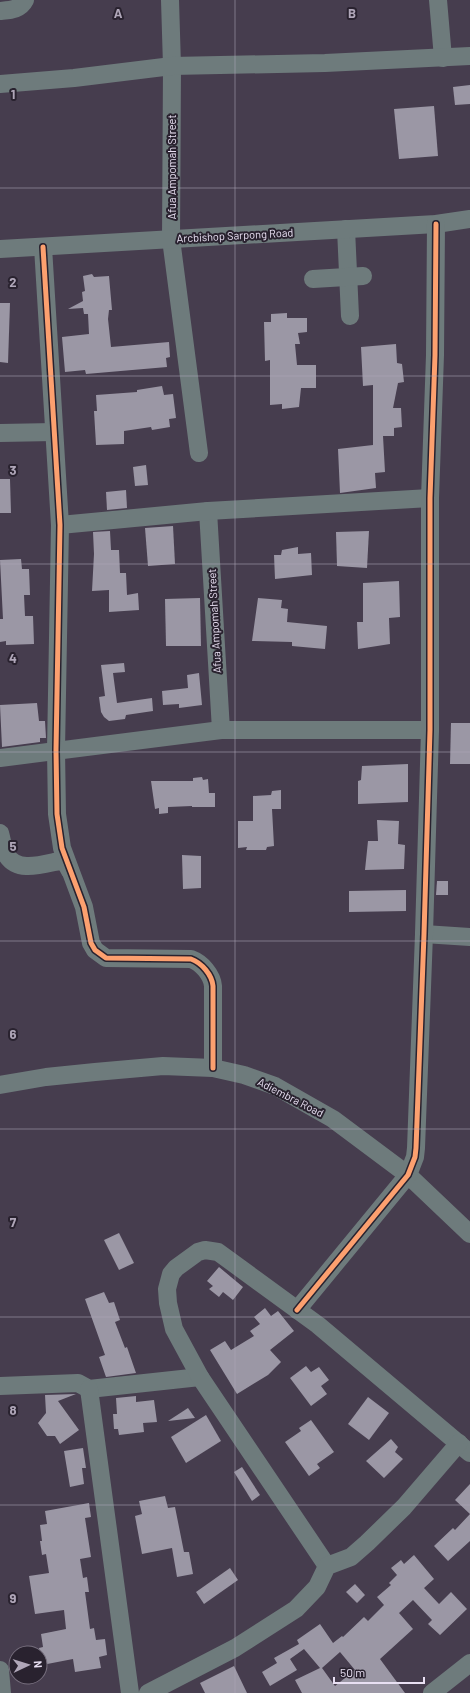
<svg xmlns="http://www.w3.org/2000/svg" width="470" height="1693" viewBox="0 0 470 1693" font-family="Barlow,sans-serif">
  <rect width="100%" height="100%" fill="#463d4e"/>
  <!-- building -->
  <g fill="#9b97a5" fill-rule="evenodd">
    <polygon points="470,85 470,104 455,105 453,87"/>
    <polygon points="434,106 438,156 399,159 394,109"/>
    <polygon points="92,274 94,277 109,276 112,310 109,310 108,319 111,347 169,342 170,357 166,358 167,367 86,374 85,370 65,372 62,337 89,334 88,314 84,314 83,308 68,309 83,301 82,292 85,291 83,276"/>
    <polygon points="0,303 10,303 8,363 0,362"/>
    <polygon points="287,313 287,318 307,318 307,332 298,333 300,344 295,344 297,365 316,365 316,388 301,388 299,407 282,409 282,404 270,405 270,360 265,361 264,322 271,322 271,314"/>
    <polygon points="396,344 397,363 402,364 404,382 398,383 393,408 401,408 402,427 394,428 394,436 383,436 385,472 375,473 376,488 340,493 338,449 373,445 373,385 363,386 361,347"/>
    <polygon points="162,386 164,395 173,394 176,418 169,419 170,427 152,430 151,427 124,431 124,444 96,445 94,411 97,411 96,395 137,392 137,390"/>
    <polygon points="146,465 148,485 135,486 133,467"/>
    <polygon points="0,479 10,479 11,513 0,513"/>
    <polygon points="126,490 127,508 107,510 106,492"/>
    <polygon points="173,526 175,564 148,566 145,528"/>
    <polygon points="110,531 111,550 119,550 120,573 126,573 127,595 138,593 139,610 109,612 109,590 92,591 94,554 93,532"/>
    <polygon points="369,531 367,568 337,566 336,532"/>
    <polygon points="298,547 298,554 311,553 312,575 275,579 274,555 281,555 282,550"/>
    <polygon points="21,559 22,569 29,569 30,595 24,595 25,616 33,616 34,644 6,645 6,641 0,642 0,619 3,619 0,560"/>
    <polygon points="399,581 400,617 389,618 390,644 358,649 357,622 363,622 363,583"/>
    <polygon points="200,598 201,646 166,646 165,599"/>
    <polygon points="258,598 282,600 281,608 288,609 287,622 327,626 325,649 292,646 292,642 252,641"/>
    <polygon points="124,663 125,672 113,673 117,703 152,698 153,711 126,715 125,719 109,721 104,717 101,712 99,697 105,696 101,665"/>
    <polygon points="199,673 202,705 179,708 179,704 163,705 162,691 188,688 187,675"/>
    <polygon points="37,703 39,721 45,721 46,738 40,738 40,742 2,747 0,705"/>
    <polygon points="451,723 470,723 470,764 450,764"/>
    <polygon points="408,764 408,802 358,804 358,781 361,780 362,766"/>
    <polygon points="202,777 203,780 208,779 209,793 215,793 215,807 192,807 192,806 168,807 168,813 159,814 159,808 155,809 151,781 193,781 193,778"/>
    <polygon points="281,790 281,809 272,809 274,846 267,847 266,850 246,850 247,847 238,848 238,821 253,821 253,796 271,795 272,791"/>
    <polygon points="377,820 399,821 398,844 405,845 404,869 365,870 368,841 378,841"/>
    <polygon points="182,855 201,856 201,888 183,889"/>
    <polygon points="437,881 448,881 448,895 436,895"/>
    <polygon points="406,890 406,911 349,912 349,891"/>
    <polygon points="119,1233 134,1263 119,1270 104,1240"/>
    <polygon points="219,1267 243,1287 233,1300 223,1292 219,1297 209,1289 213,1286 207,1281"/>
    <polygon points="104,1292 109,1303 114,1302 120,1320 115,1322 125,1348 127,1347 136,1373 106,1377 99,1357 105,1355 85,1299"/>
    <polygon points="265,1308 271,1316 278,1311 294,1331 270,1350 281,1362 268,1375 237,1394 210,1350 225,1341 231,1350 254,1336 250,1331 260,1324 254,1317"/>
    <polygon points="306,1366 311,1372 319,1367 329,1380 321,1386 327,1394 311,1406 290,1378"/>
    <polygon points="76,1394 58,1401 79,1430 60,1444 55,1436 47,1436 38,1423 46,1413 45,1395"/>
    <polygon points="136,1396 136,1402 154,1400 157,1422 143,1423 144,1432 119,1435 118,1429 114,1429 113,1414 117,1414 116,1398"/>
    <polygon points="368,1397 389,1413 369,1440 348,1424"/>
    <polygon points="188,1408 195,1418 168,1421"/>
    <polygon points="206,1415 221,1441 186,1463 171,1437"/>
    <polygon points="311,1420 334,1452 317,1464 320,1468 309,1476 285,1442 301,1431 299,1428"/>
    <polygon points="391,1439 398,1447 395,1452 403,1459 384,1478 366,1461"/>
    <polygon points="83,1448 86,1468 82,1468 84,1484 70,1487 64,1451"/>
    <polygon points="242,1467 260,1495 252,1501 234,1472"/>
    <polygon points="470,1484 470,1541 448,1561 434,1546 453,1528 455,1530 470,1514 455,1500"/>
    <polygon points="165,1496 168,1508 175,1507 184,1552 189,1552 193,1574 177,1577 172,1548 142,1554 135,1516 142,1514 139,1501"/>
    <polygon points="89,1503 91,1517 85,1518 91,1557 80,1559 83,1578 87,1577 89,1592 85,1592 90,1629 94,1628 96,1640 105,1639 107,1655 99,1657 101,1668 75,1672 73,1659 42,1665 39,1648 43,1647 41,1634 66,1629 64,1610 35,1614 29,1576 49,1573 46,1554 42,1555 40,1541 42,1541 40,1525 47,1524 45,1511"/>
    <path d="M414,1555L434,1579L424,1588L439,1604L451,1592L467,1609L440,1635L428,1624L432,1620L413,1600L399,1613L413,1629L380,1659L405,1693H302L295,1680L320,1668L304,1649L290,1659L297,1670L270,1686L262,1672L277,1663L274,1658L299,1644L297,1640L320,1624L333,1643L342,1636L343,1637L364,1617L368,1621L384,1605L377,1597L391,1585L389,1583L397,1575L391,1568L401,1560L404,1564ZM340,1652L355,1670L335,1686L322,1668Z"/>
    <polygon points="230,1568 238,1580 204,1604 196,1592"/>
    <polygon points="355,1584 365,1595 357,1603 346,1592"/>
    <polygon points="234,1666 247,1693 205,1693 200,1683"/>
  </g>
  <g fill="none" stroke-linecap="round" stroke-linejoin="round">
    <!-- minor -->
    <g stroke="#6e7b7c" stroke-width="18">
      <polyline points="170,0 172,66 171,239 199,453"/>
      <polyline points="438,0 443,58"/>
      <path d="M0,11C10,10 20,10 25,0"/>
      <polyline points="0,84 74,78 172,66 325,63 470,56"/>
      <polyline points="346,229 350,316"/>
      <path d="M43,247L60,525L56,750L57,814L62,848L84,907L91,943L95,950L106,958L191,959C202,963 212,975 213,986V1068"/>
      <polyline points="0,249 436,224 470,219"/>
      <polyline points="313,279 363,276"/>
      <polyline points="0,433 54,432"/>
      <polyline points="208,511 221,730"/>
      <polyline points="60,525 208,511 430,498"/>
      <polyline points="0,758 221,730 430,730"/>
      <path d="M0,833C2,840 3,848 6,854C17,875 46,863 64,860L70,871"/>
      <polyline points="424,934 470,937"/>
      <polyline points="0,1085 46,1077 95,1072 163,1066 213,1068 244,1075 275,1086 333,1119 408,1175 470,1234"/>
      <polyline points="297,1310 408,1175 415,1157 416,1148 424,934 430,730 430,498 435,355 436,224"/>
      <polyline points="0,1386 78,1383 89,1389 200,1377"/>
      <polyline points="89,1389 130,1693"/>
      <polyline points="327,1566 200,1377 174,1329 168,1303 167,1289 171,1274 176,1268 198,1252 205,1250 218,1252 318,1325 470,1453"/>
      <polyline points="0,1670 2,1693"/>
      <polyline points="148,1693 235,1648 296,1609 317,1587 327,1566 351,1557 367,1543 404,1507 459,1443"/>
      <polyline points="432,1693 470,1663"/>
    </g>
    <defs>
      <g id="cycleway">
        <path d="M43,247L60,525L56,750L57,814L62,848L84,907L91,943L95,950L106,958L191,959C202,963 212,975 213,986V1068"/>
        <polyline points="297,1310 408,1175 415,1157 416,1148 424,934 430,730 430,498 435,355 436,224"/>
      </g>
    </defs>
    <!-- cycleway casing -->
    <use href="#cycleway" stroke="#29222f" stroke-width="8"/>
    <!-- cycleway -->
    <use href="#cycleway" stroke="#fca06f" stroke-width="5"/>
  </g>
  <!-- grid -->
  <path fill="none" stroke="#b0a7b9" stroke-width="1" stroke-opacity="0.55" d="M235,0V1693M0,188H470M0,376H470M0,564H470M0,752H470M0,941H470M0,1129H470M0,1317H470M0,1505H470"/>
  <g text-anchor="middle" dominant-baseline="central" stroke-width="4" stroke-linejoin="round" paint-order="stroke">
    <!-- street labels -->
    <g font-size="11" fill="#e9e0f3" stroke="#29222f">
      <text transform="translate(171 167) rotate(-90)">Afua Ampomah Street</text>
      <text transform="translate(235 235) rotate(-3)">Arcbishop Sarpong Road</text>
      <text transform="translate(214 621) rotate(-93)">Afua Ampomah Street</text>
      <text transform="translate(291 1097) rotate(27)">Adiembra Road</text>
    </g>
  </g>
  <g font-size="13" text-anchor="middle" font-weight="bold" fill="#b0a7b9" stroke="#29222f" stroke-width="4" stroke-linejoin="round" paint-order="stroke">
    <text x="118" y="18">A</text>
    <text x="352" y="18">B</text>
    <text x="13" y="99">1</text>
    <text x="13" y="287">2</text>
    <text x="13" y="475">3</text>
    <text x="13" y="663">4</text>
    <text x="13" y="851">5</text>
    <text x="13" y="1039">6</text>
    <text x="13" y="1227">7</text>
    <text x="13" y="1415">8</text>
    <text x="13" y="1603">9</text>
  </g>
  <!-- north arrow -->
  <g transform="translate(28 1665) rotate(86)"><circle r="19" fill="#29222f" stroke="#766e7d"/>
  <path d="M0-3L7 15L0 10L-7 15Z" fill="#b0a7b9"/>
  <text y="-6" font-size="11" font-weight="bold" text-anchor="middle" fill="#e9e0f3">N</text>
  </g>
  <!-- scale -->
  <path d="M334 1677v6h90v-6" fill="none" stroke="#e9e0f3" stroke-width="2"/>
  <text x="340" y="1677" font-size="12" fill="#e9e0f3" stroke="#29222f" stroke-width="3" paint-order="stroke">50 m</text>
</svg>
